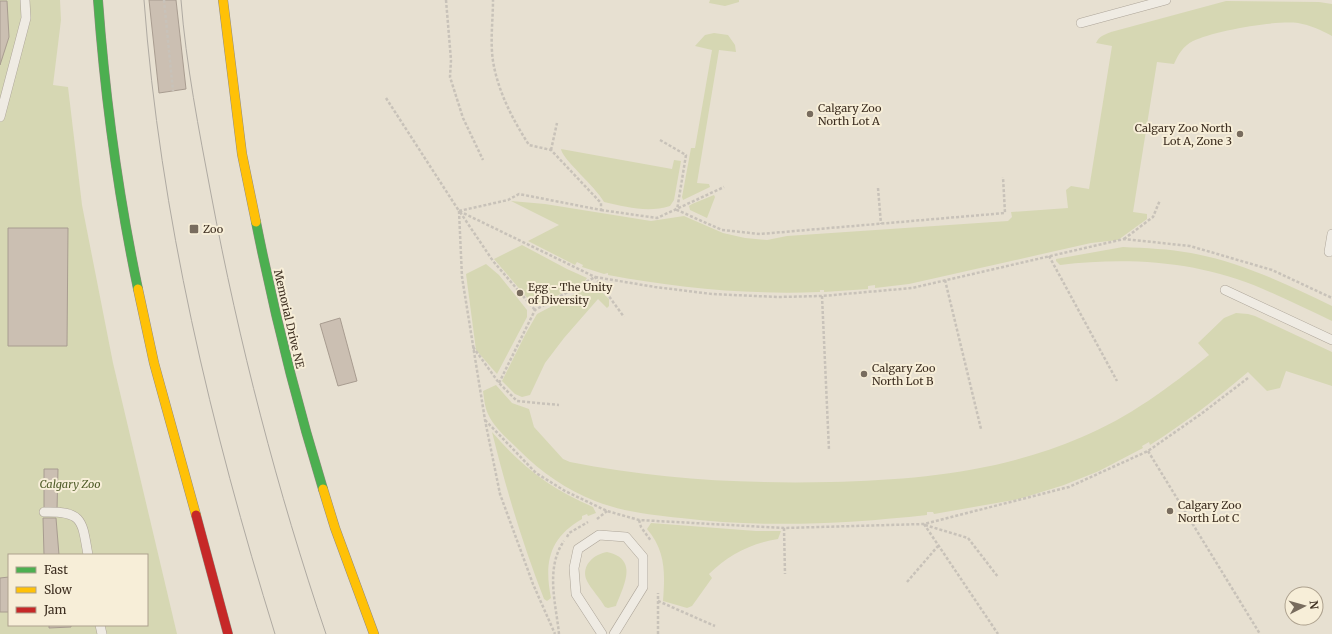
<svg xmlns="http://www.w3.org/2000/svg" width="1332" height="634" viewBox="0 0 1332 634" font-family="Merriweather,serif">
  <rect width="100%" height="100%" fill="#e7e0d1"/>
  <!-- green -->
  <g fill="#d6d7b3" fill-rule="evenodd">
    <path d="M0,0H60L61,20L53,85L68,87L82,205L113,363L177,634H0ZM9,555H147V625H9Z"/>
    <polygon points="710,0 739,0 739,2 725,6 709,3"/>
    <path d="M1226,1L1319,2L1332,4V36C1321,30 1310,25 1298,23C1275,20 1213,31 1193,41C1183,46 1178,55 1174,64L1157,62L1133,212L1147,214V219L1118,240L1091,243L909,284L875,288V285L868,286V289L824,292V290H820V292C749,295 678,288 608,275V273L604,274L582,267L583,265L577,262L575,265L528,241L559,225L511,201L545,204L651,221L684,216L723,233L745,238L767,240L787,236L1008,221L1012,217L1011,212L1068,208L1066,190L1071,186L1089,189L1112,46L1096,43C1099,36 1104,35 1111,32Z"/>
    <polygon points="714,33 728,35 735,45 736,52 719,50 697,183 709,184 710,187 683,200 682,197 691,148 695,148 712,50 695,46 705,35"/>
    <path d="M561,149L672,169L674,160L681,161L674,200L670,206C648,213 626,207 604,202C596,187 562,159 561,149Z"/>
    <polygon points="714,195 715,197 707,218 690,210 689,206 692,204"/>
    <polygon points="522,245 567,269 587,278 585,281 538,306 534,306 494,259"/>
    <path d="M1123,247C1146,248 1169,249 1191,253C1241,262 1286,284 1332,306V321C1309,310 1286,299 1263,289C1198,261 1129,257 1060,265L1056,261V259Z"/>
    <polygon points="486,264 499,275 527,310 527,317 497,374 476,350 466,274"/>
    <polygon points="594,284 609,299 609,306 607,308 598,299 564,338 545,363 530,395 522,397 515,394 502,381 525,335 537,314"/>
    <path d="M1236,313L1248,314L1255,316L1332,352V386L1286,371L1280,388L1267,391L1248,372C1216,399 1185,423 1150,445L1149,442L1142,446L1143,448L1099,471L1064,485L1019,499L934,514L933,512H927V515C845,524 763,528 681,518C652,515 623,512 595,501C567,490 541,472 520,451C509,440 495,429 488,414C485,408 484,398 483,391L496,385L512,403L529,409L534,427L563,459L570,462C656,479 743,484 831,482C918,480 1001,472 1082,437C1128,418 1170,387 1209,355L1198,343L1224,318Z"/>
    <path d="M492,432C522,467 551,489 593,507L596,513L588,516L587,514L582,516V519C549,538 544,563 551,598L547,601L544,599C523,545 506,489 492,432Z"/>
    <path d="M651,523L756,531H781L778,539C751,543 728,555 709,574L712,578L692,606L687,608L663,601C665,574 666,551 647,529Z"/>
    <path d="M607,552C639,559 624,585 616,606L608,608L605,607C600,598 591,589 587,581C580,566 594,554 607,552Z"/>
  </g>
  <!-- building -->
  <g fill="#cbbfb2" stroke="#a89c90">
    <polygon points="149,0 176,0 186,89 159,93"/>
    <polygon points="0,1 7,1 9,37 0,65"/>
    <polygon points="8,228 68,228 67,346 8,346"/>
    <polygon points="340,318 357,381 338,386 320,324"/>
    <polygon points="44,469 58,469 57,510 44,510"/>
    <polygon points="43,518 56,518 59,555 44,555"/>
    <polygon points="9,577 9,612 0,612 0,578"/>
    <polygon points="49,625 71,625 71,627 49,628"/>
  </g>
  <g fill="none" stroke-linecap="round" stroke-linejoin="round">
    <defs>
      <g id="lane">
        <polyline points="1081,23 1166,0"/>
        <polyline points="0,117 26,18 25,0"/>
        <polyline points="1329,252 1332,234"/>
        <polyline points="1225,290 1332,340"/>
        <path d="M44,512C83,511 82,520 88,555"/>
        <polyline points="100,625 102,634"/>
        <polyline points="602,634 576,594 574,568 578,549 599,535 626,537 643,557 643,587 614,634"/>
      </g>
      <g id="fast">
        <path d="M98,0C105,97 118,194 138,289"/>
        <path d="M256,222C274,312 296,401 323,489"/>
      </g>
      <g id="slow">
        <polyline points="223,0 242,154 256,222"/>
        <polyline points="138,289 154,363 196,515"/>
        <polyline points="323,489 335,528 374,634"/>
      </g>
      <polyline id="jam" points="196,515 228,634"/>
    </defs>
    <!-- lane casing -->
    <use href="#lane" stroke="#ada599" stroke-width="10"/>
    <!-- fast casing -->
    <use href="#fast" stroke="#928b80" stroke-width="10"/>
    <!-- slow casing -->
    <use href="#slow" stroke="#928b80" stroke-width="10"/>
    <!-- jam casing -->
    <use href="#jam" stroke="#928b80" stroke-width="10"/>
    <!-- path -->
    <g stroke="#c8c2b9" stroke-width="2.5" stroke-dasharray="3 2" stroke-linecap="butt">
      <polyline points="164,0 173,91"/>
      <polyline points="446,0 451,60 450,77 463,118 483,160"/>
      <polyline points="386,98 459,211 595,277 624,317"/>
      <polyline points="660,140 686,155 677,210 722,230 760,234 1005,213 1003,177"/>
      <polyline points="551,150 557,123"/>
      <polyline points="878,188 881,224"/>
      <polyline points="601,210 657,218 724,187"/>
      <polyline points="459,211 462,277 485,420 500,494 533,584 555,634"/>
      <path d="M459,211L508,200L519,194L601,210V203L551,150L529,145C513,120 498,92 493,61C490,41 493,20 493,0"/>
      <polyline points="460,212 493,261 535,310"/>
      <polyline points="1124,239 1153,217 1160,200"/>
      <polyline points="1049,256 1117,381"/>
      <polyline points="945,280 981,429"/>
      <polyline points="822,296 829,450"/>
      <polyline points="473,347 499,383 517,401 559,405"/>
      <polyline points="499,383 535,310 595,277 655,287 712,294 778,297 822,296 912,288 1124,239 1190,246 1272,270 1332,298"/>
      <polyline points="485,420 536,473 565,491 607,511 639,520 784,528 924,524 1069,487 1148,451 1201,414 1248,378"/>
      <polyline points="1148,451 1260,634"/>
      <polyline points="597,519 607,511"/>
      <polyline points="639,520 641,527 651,541"/>
      <polyline points="924,524 998,634"/>
      <polyline points="925,525 968,538 998,577"/>
      <polyline points="784,528 785,574"/>
      <polyline points="567,537 569,533 588,522"/>
      <polyline points="907,582 938,546"/>
      <polyline points="658,601 715,626"/>
      <path d="M559,634C556,604 545,568 564,541"/>
      <polyline points="658,634 658,593"/>
    </g>
    <!-- lane -->
    <use href="#lane" stroke="#efebe3" stroke-width="9"/>
    <!-- fast -->
    <use href="#fast" stroke="#4caf50" stroke-width="9"/>
    <!-- slow -->
    <use href="#slow" stroke="#ffc107" stroke-width="9"/>
    <!-- jam -->
    <use href="#jam" stroke="#c62828" stroke-width="9"/>
    <!-- tram -->
    <g stroke="#afaaa2" stroke-width="1">
      <path d="M144,0C160,215 211,428 275,634"/>
      <path d="M181,0C186,65 199,130 211,194C239,343 277,490 326,634"/>
    </g>
  </g>
  <!-- markers -->
  <g fill="#786c5e" stroke="#f7eed8" stroke-width="1.5">
    <circle cx="810" cy="114" r="4"/>
    <circle cx="1240" cy="134" r="4"/>
    <rect x="189" y="224" width="10" height="10" rx="2"/>
    <circle cx="520" cy="293" r="4"/>
    <circle cx="864" cy="374" r="4"/>
    <circle cx="1170" cy="511" r="4"/>
  </g>
  <g text-anchor="middle" dominant-baseline="central" stroke-width="4" stroke-linejoin="round" paint-order="stroke">
    <!-- poi labels -->
    <g font-size="11" fill="#3d2e20" stroke="#f7eed8" text-anchor="start">
      <text x="818" y="108">Calgary Zoo<tspan x="818" dy="13">North Lot A</tspan></text>
      <text x="1232" y="128" text-anchor="end">Calgary Zoo North<tspan x="1232" dy="13">Lot A, Zone 3</tspan></text>
      <text x="203" y="229">Zoo</text>
      <text x="528" y="287">Egg - The Unity<tspan x="528" dy="13">of Diversity</tspan></text>
      <text x="872" y="368">Calgary Zoo<tspan x="872" dy="13">North Lot B</tspan></text>
      <text x="1178" y="505">Calgary Zoo<tspan x="1178" dy="13">North Lot C</tspan></text>
    </g>
    <!-- street labels -->
    <g font-size="11" fill="#3d2e20" stroke="#f7eed8">
      <text transform="translate(289 319) rotate(77)">Memorial Drive NE</text>
    </g>
    <!-- park labels -->
    <g font-size="11" font-style="italic" fill="#4d5a26" stroke="#f7eed8">
      <text x="70" y="484">Calgary Zoo</text>
    </g>
  </g>
  <!-- legend -->
  <rect x="8" y="554" width="140" height="72" fill="#f7eed8" stroke="#ada18e"/>
  <rect x="16" y="567" width="20" height="6" fill="#4caf50" stroke="#ada18e"/>
  <text x="44" y="574" font-size="12" fill="#3d2e20">Fast</text>
  <rect x="16" y="587" width="20" height="6" fill="#ffc107" stroke="#ada18e"/>
  <text x="44" y="594" font-size="12" fill="#3d2e20">Slow</text>
  <rect x="16" y="607" width="20" height="6" fill="#c62828" stroke="#ada18e"/>
  <text x="44" y="614" font-size="12" fill="#3d2e20">Jam</text>
  <!-- north arrow -->
  <g transform="translate(1304 606) rotate(84)"><circle r="19" fill="#f7eed8" stroke="#ada18e"/>
  <path d="M0-3L7 15L0 10L-7 15Z" fill="#786c5e"/>
  <text y="-6" font-size="11" font-weight="bold" text-anchor="middle" fill="#3d2e20">N</text>
  </g>
</svg>
